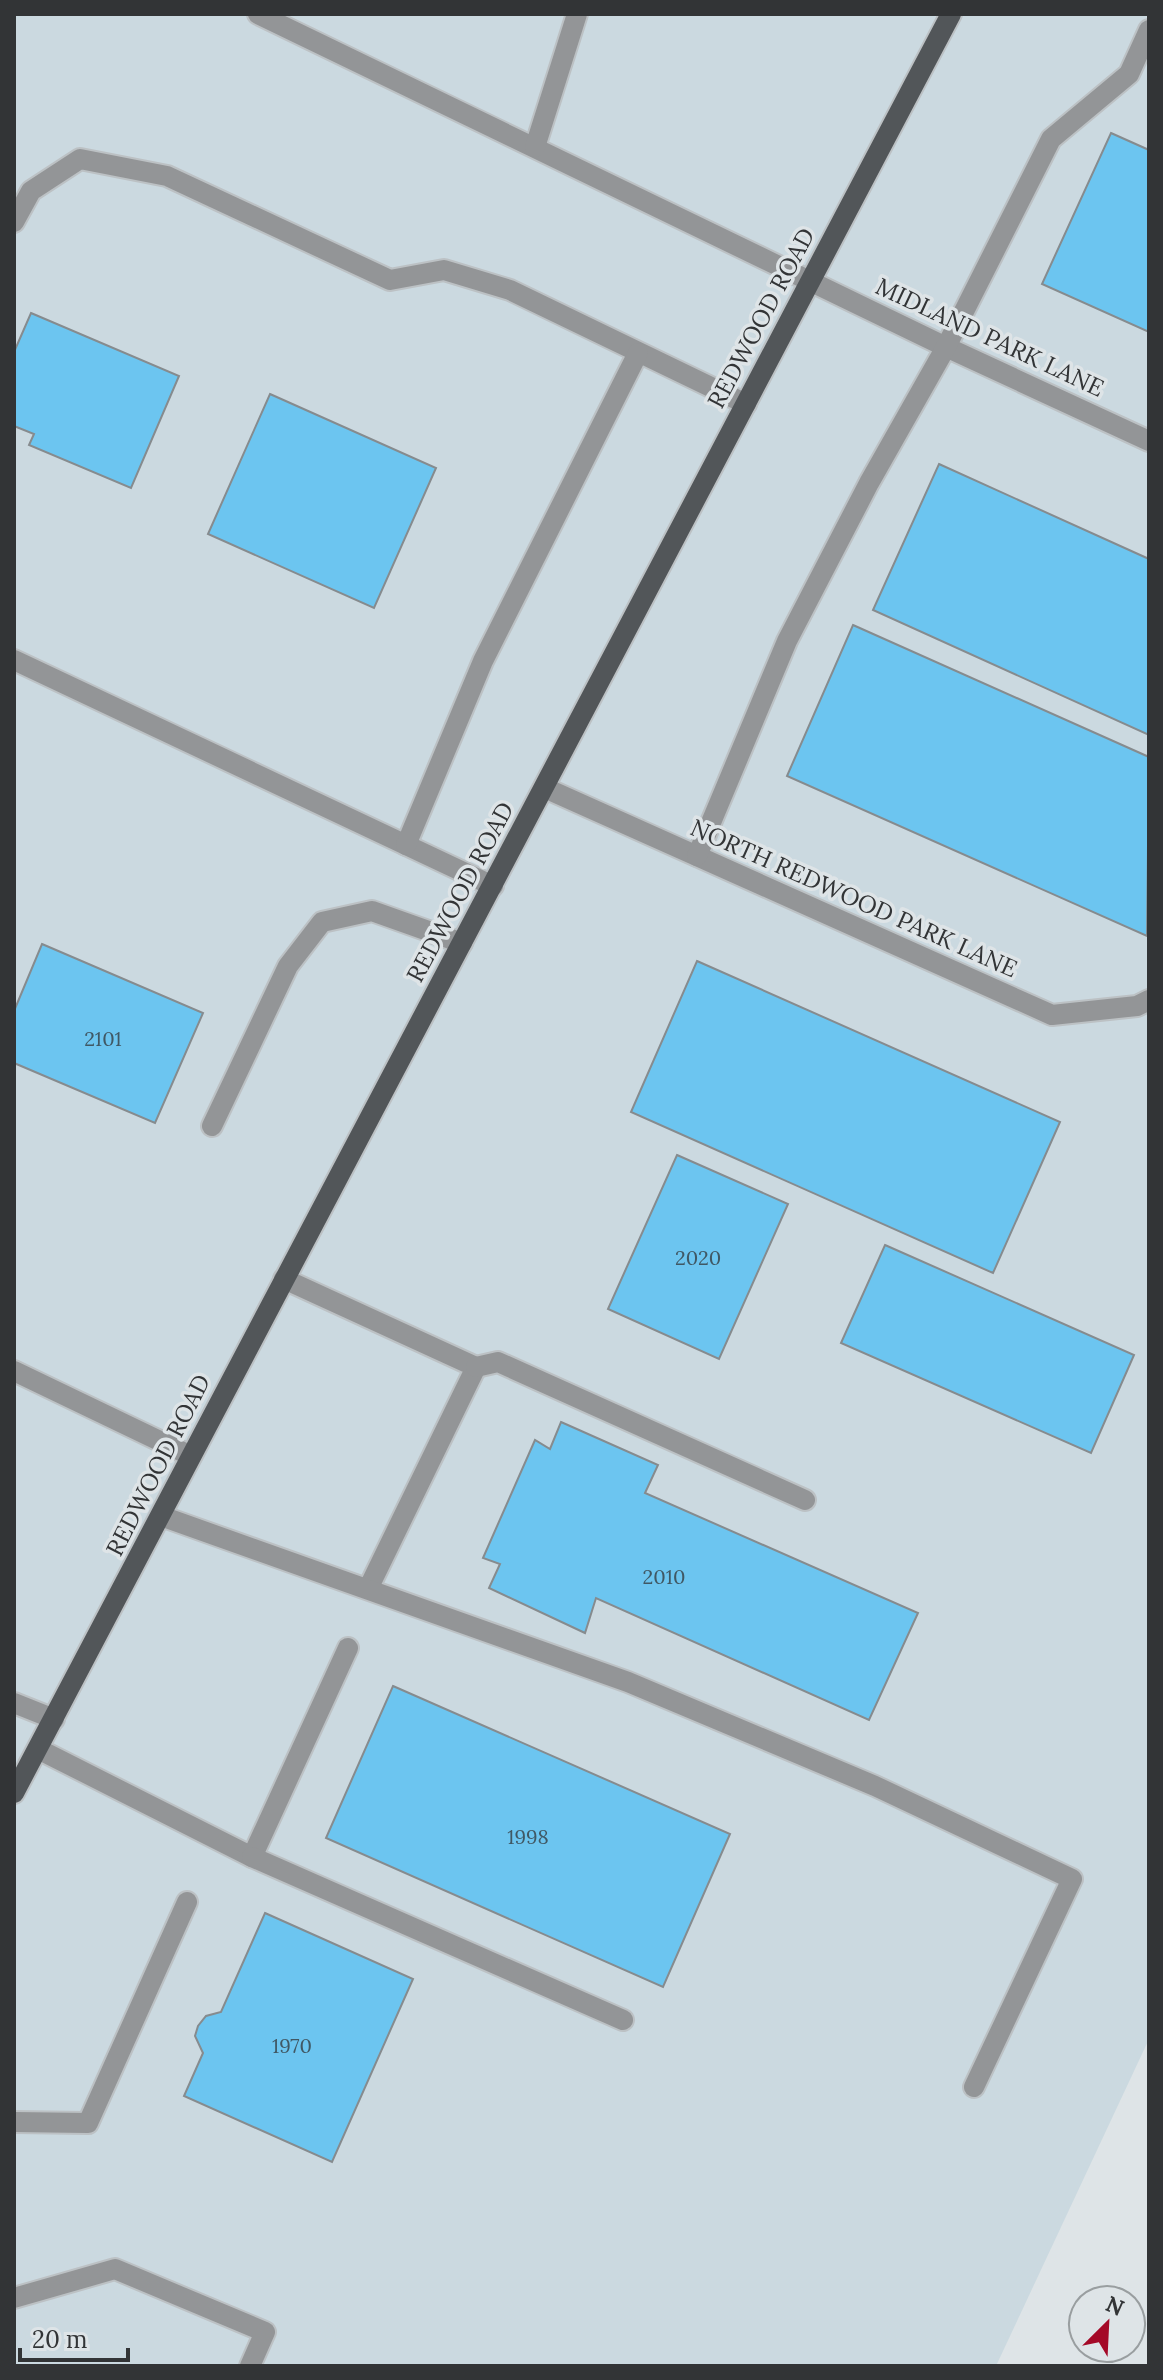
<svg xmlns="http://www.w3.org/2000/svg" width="1163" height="2380" viewBox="0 0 1163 2380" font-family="Lora,serif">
  <rect width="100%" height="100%" fill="#dee4e7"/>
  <!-- built -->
  <polygon fill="#cbd9e0" points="14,14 1149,14 1149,2039 996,2366 14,2366"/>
  <!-- building -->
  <g fill="#6cc5f0" stroke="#868b8e" stroke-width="2">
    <polygon points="1111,133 1149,150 1149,332 1042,284"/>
    <polygon points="31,313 179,376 131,488 29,445 34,434 14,426 14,352"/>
    <polygon points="270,394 436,468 374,608 208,534"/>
    <polygon points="939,464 1149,559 1149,735 873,610"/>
    <polygon points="853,625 1149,757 1147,936 787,776"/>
    <polygon points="42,944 203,1013 155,1123 14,1063 14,1011"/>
    <polygon points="697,961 1060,1122 993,1273 631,1112"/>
    <polygon points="677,1155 788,1204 719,1359 608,1309"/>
    <polygon points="885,1245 1134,1355 1091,1453 841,1343"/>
    <polygon points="561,1422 658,1465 645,1493 918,1613 869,1720 596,1598 585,1633 489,1588 500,1564 483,1558 535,1440 550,1449"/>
    <polygon points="393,1686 730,1834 663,1987 326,1838"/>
    <polygon points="265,1913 413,1979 332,2162 184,2096 203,2053 195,2036 198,2026 206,2016 221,2012"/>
  </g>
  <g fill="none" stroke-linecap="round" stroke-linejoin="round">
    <defs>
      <g id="minor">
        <polyline points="258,14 946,347 1149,441"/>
        <polyline points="535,147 577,14"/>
        <polyline points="14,222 31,191 80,159 167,176 390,280 444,270 510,290 746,404"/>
        <polyline points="14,660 493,886"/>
        <polyline points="545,788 1052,1015 1137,1006 1149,1000"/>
        <polyline points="406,845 483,661 638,353"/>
        <polyline points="697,856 787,641 869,483 946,347 1051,139 1129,74 1149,30"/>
        <polyline points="212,1126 288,966 322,922 372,911 462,943"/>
        <polyline points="284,1279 476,1367 368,1589"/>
        <polyline points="476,1367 498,1362 805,1500"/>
        <polyline points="14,1371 191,1456"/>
        <polyline points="161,1516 628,1682 875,1786 1072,1879 974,2087"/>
        <polyline points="14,1703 54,1719"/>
        <polyline points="38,1749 252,1857 348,1648"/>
        <polyline points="252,1857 623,2020"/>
        <polyline points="14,2122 88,2123 187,1902"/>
        <polyline points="14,2298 115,2269 265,2332 250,2366"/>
      </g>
      <polyline id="major" points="14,1793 951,14"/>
    </defs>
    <!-- minor casing -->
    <use href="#minor" stroke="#bcc1c4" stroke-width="24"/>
    <!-- major casing -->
    <use href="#major" stroke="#bcc1c4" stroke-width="24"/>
    <!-- minor -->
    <use href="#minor" stroke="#939597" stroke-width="20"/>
    <!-- major -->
    <use href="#major" stroke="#525659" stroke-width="20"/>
  </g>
  <g text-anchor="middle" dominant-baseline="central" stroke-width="7" stroke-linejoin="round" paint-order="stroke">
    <!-- number labels -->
    <g font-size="20" fill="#405864">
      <text x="103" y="1038">2101</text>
      <text x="698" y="1257">2020</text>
      <text x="664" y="1576">2010</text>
      <text x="528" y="1836">1998</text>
      <text x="292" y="2045">1970</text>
    </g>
    <!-- street labels -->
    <g font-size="24" fill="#323436" stroke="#dee4e7">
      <text transform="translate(761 318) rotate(-62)">REDWOOD ROAD</text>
      <text transform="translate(990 337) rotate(25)">MIDLAND PARK LANE</text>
      <text transform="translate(460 892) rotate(-62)">REDWOOD ROAD</text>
      <text transform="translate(854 898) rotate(24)">NORTH REDWOOD PARK LANE</text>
      <text transform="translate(158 1465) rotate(-63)">REDWOOD ROAD</text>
    </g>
  </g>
  <!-- border -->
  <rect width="1163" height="2380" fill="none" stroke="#323436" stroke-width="32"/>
  <!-- north arrow -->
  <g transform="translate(1107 2324) rotate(24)"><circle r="38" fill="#dee4e7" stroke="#999ea0" stroke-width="2"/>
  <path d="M0-6L14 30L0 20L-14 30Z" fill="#a40927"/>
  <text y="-12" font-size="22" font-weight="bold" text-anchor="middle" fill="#323436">N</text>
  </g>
  <!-- scale -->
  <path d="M20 2348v12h108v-12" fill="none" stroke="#323436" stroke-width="4"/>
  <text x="32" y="2348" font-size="24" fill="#323436" stroke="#dee4e7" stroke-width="6" paint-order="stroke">20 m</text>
</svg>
